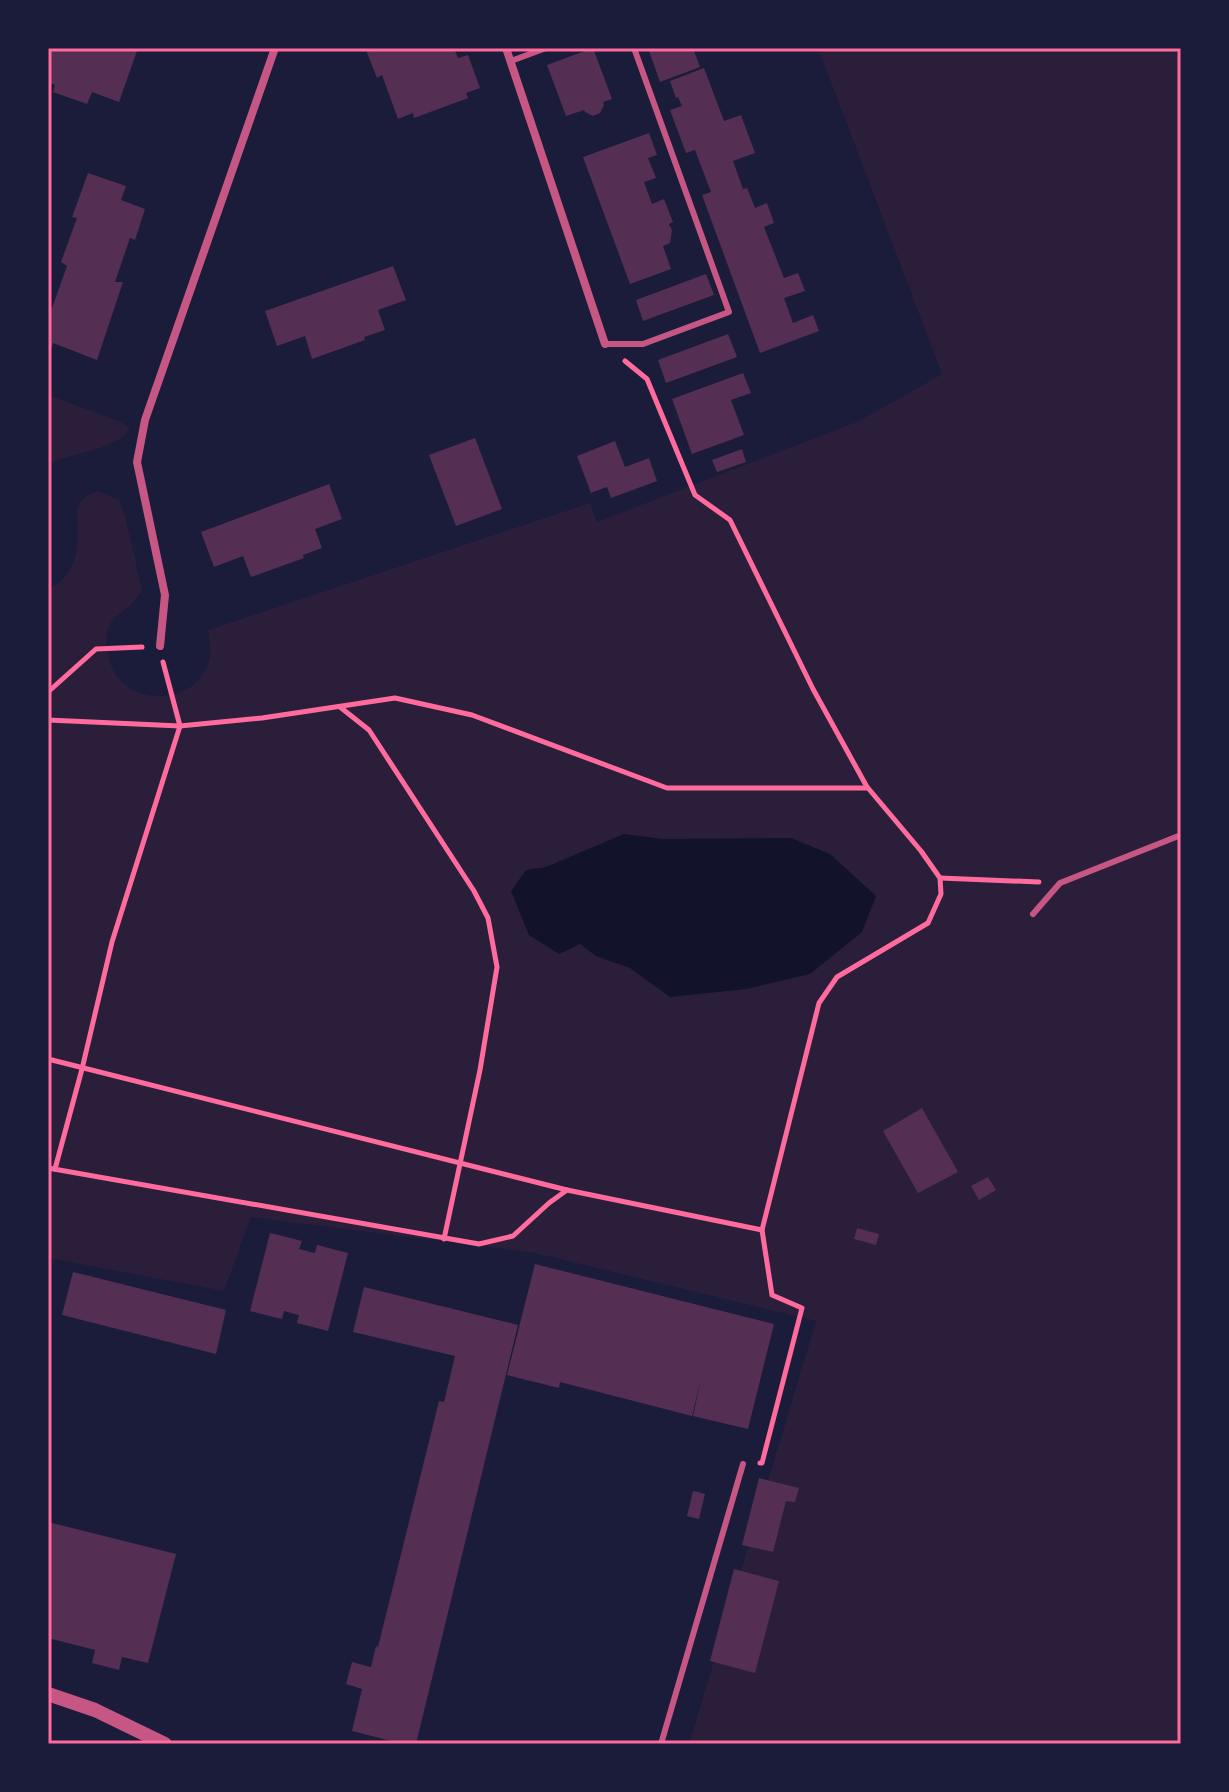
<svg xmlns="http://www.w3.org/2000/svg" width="1229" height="1792" viewBox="0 0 1229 1792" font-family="'PT Sans Narrow',sans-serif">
  <rect width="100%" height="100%" fill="#1b1b3a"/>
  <!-- green -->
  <g fill="#2a1e3b">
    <path d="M818,48H1181V1744H689L816,1321L535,1253L251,1217L224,1291L48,1258V589C82,572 78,542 77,509C82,498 88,494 99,491L119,500L125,515L142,590C135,608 112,612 107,632C105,640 107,649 109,657C119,711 203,708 210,655C211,647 209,638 208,630L590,503L597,522L859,421L942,374Z"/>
    <polygon points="48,395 119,421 130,428 121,439 100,448 48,463"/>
  </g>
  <!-- water -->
  <polygon fill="#12122b" points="624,834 662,839 791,838 830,854 876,896 862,932 810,974 746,989 670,997 630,968 596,956 580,944 559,954 529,935 511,891 526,870 546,867"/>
  <!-- building -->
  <g fill="#542f53">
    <polygon points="48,48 104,49 138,48 119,102 92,92 87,104 53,92 55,85 48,82"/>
    <polygon points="371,48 454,48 458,58 468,55 480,88 466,93 468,98 414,118 413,113 398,119 382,75 377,78 366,50"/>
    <polygon points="593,48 612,99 603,102 604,105 600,113 593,116 585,112 584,110 566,116 547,65"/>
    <polygon points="648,48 693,48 700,67 660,82"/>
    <polygon points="704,68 724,121 741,115 755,153 733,161 743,189 747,188 755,208 767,203 774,223 764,227 784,278 798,273 805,291 784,298 793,323 813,315 819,331 760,353 702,195 711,192 695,150 686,153 670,110 682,106 678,97 676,98 670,81"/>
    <polygon points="649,133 657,155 648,158 656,178 644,182 652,204 664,199 673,222 669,224 672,230 670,243 663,246 671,269 630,284 583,157"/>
    <polygon points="88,173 126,186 121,200 145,209 135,240 130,238 115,282 123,282 97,360 53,343 51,349 48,348 48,307 52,308 67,266 61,262 77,218 72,217"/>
    <polygon points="393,266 406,300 378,310 385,330 364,337 365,340 312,359 305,336 277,346 265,311"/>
    <polygon points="706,274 714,295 643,321 636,300"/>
    <polygon points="728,334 737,357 666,383 658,360"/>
    <polygon points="743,373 751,393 731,400 744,435 692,454 672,399"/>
    <polygon points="475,438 502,509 456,526 429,455"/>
    <polygon points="615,441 625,467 649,458 657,481 611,498 607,487 591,493 577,456"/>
    <polygon points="742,449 746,462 717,472 712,460"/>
    <polygon points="329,484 342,519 315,529 322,548 303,555 304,558 251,577 243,556 214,567 201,532"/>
    <polygon points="922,1108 958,1172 918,1193 883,1131"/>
    <polygon points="988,1177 996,1190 979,1200 971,1186"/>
    <polygon points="857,1228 879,1234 876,1245 854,1239"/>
    <polygon points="270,1233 302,1241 299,1249 315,1253 317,1245 348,1253 328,1331 297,1323 299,1315 284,1311 282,1319 250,1311"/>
    <polygon points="535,1264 774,1324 748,1429 693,1416 701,1379 692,1416 560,1382 559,1388 507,1375"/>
    <polygon points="73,1272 226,1310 216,1354 62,1315"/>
    <polygon points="364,1287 518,1325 416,1744 403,1744 352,1731 362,1689 346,1684 352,1662 371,1667 376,1646 378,1647 439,1401 444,1402 455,1356 353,1332"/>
    <polygon points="759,1478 799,1488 795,1502 786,1501 773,1552 742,1545"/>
    <polygon points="693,1491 705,1494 699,1519 687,1516"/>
    <polygon points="48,1522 176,1554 148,1663 122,1657 119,1670 92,1663 95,1650 48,1638"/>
    <polygon points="734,1569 779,1581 755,1673 710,1661"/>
  </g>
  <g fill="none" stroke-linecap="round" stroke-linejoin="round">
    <!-- path -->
    <g stroke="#ff6b9d" stroke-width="5">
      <polyline points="625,361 647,379 695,495 730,520 813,689 867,787"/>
      <polyline points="48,692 96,649 142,647"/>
      <polyline points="340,707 369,730 474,891 488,918 497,967 480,1070 444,1239"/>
      <polyline points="48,720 180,726 262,718 395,698 472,715 667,788 868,788 921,851 940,878 941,894 928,923 837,977 819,1003 762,1230 772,1295 802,1308 762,1463 760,1463"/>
      <polyline points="940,878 1039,882"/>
      <polyline points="48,1059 567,1190"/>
      <polyline points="48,1168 479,1244 513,1236 549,1203 567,1190 762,1230"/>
      <polyline points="55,1169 82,1069 112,942 180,726 163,662"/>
    </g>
    <!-- service -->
    <g stroke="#c65784" stroke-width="6">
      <polyline points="511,61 546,48"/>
      <polyline points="605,344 643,344 729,312 634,48"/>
      <polyline points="1033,914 1060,883 1181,835"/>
      <polyline points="661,1744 743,1464"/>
    </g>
    <!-- minor -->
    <g stroke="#c65784" stroke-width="8">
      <polyline points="506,48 605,344"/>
      <polyline points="160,646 165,595 137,462 145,420 275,48"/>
    </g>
    <!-- tertiary -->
    <polyline stroke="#c65784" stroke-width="14" points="48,1694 95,1710 165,1744"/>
  </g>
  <!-- border -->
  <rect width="1229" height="1792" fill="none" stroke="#1b1b3a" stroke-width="100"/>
  <rect x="50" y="50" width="1129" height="1692" fill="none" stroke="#ff6b9d" stroke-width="3"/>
</svg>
